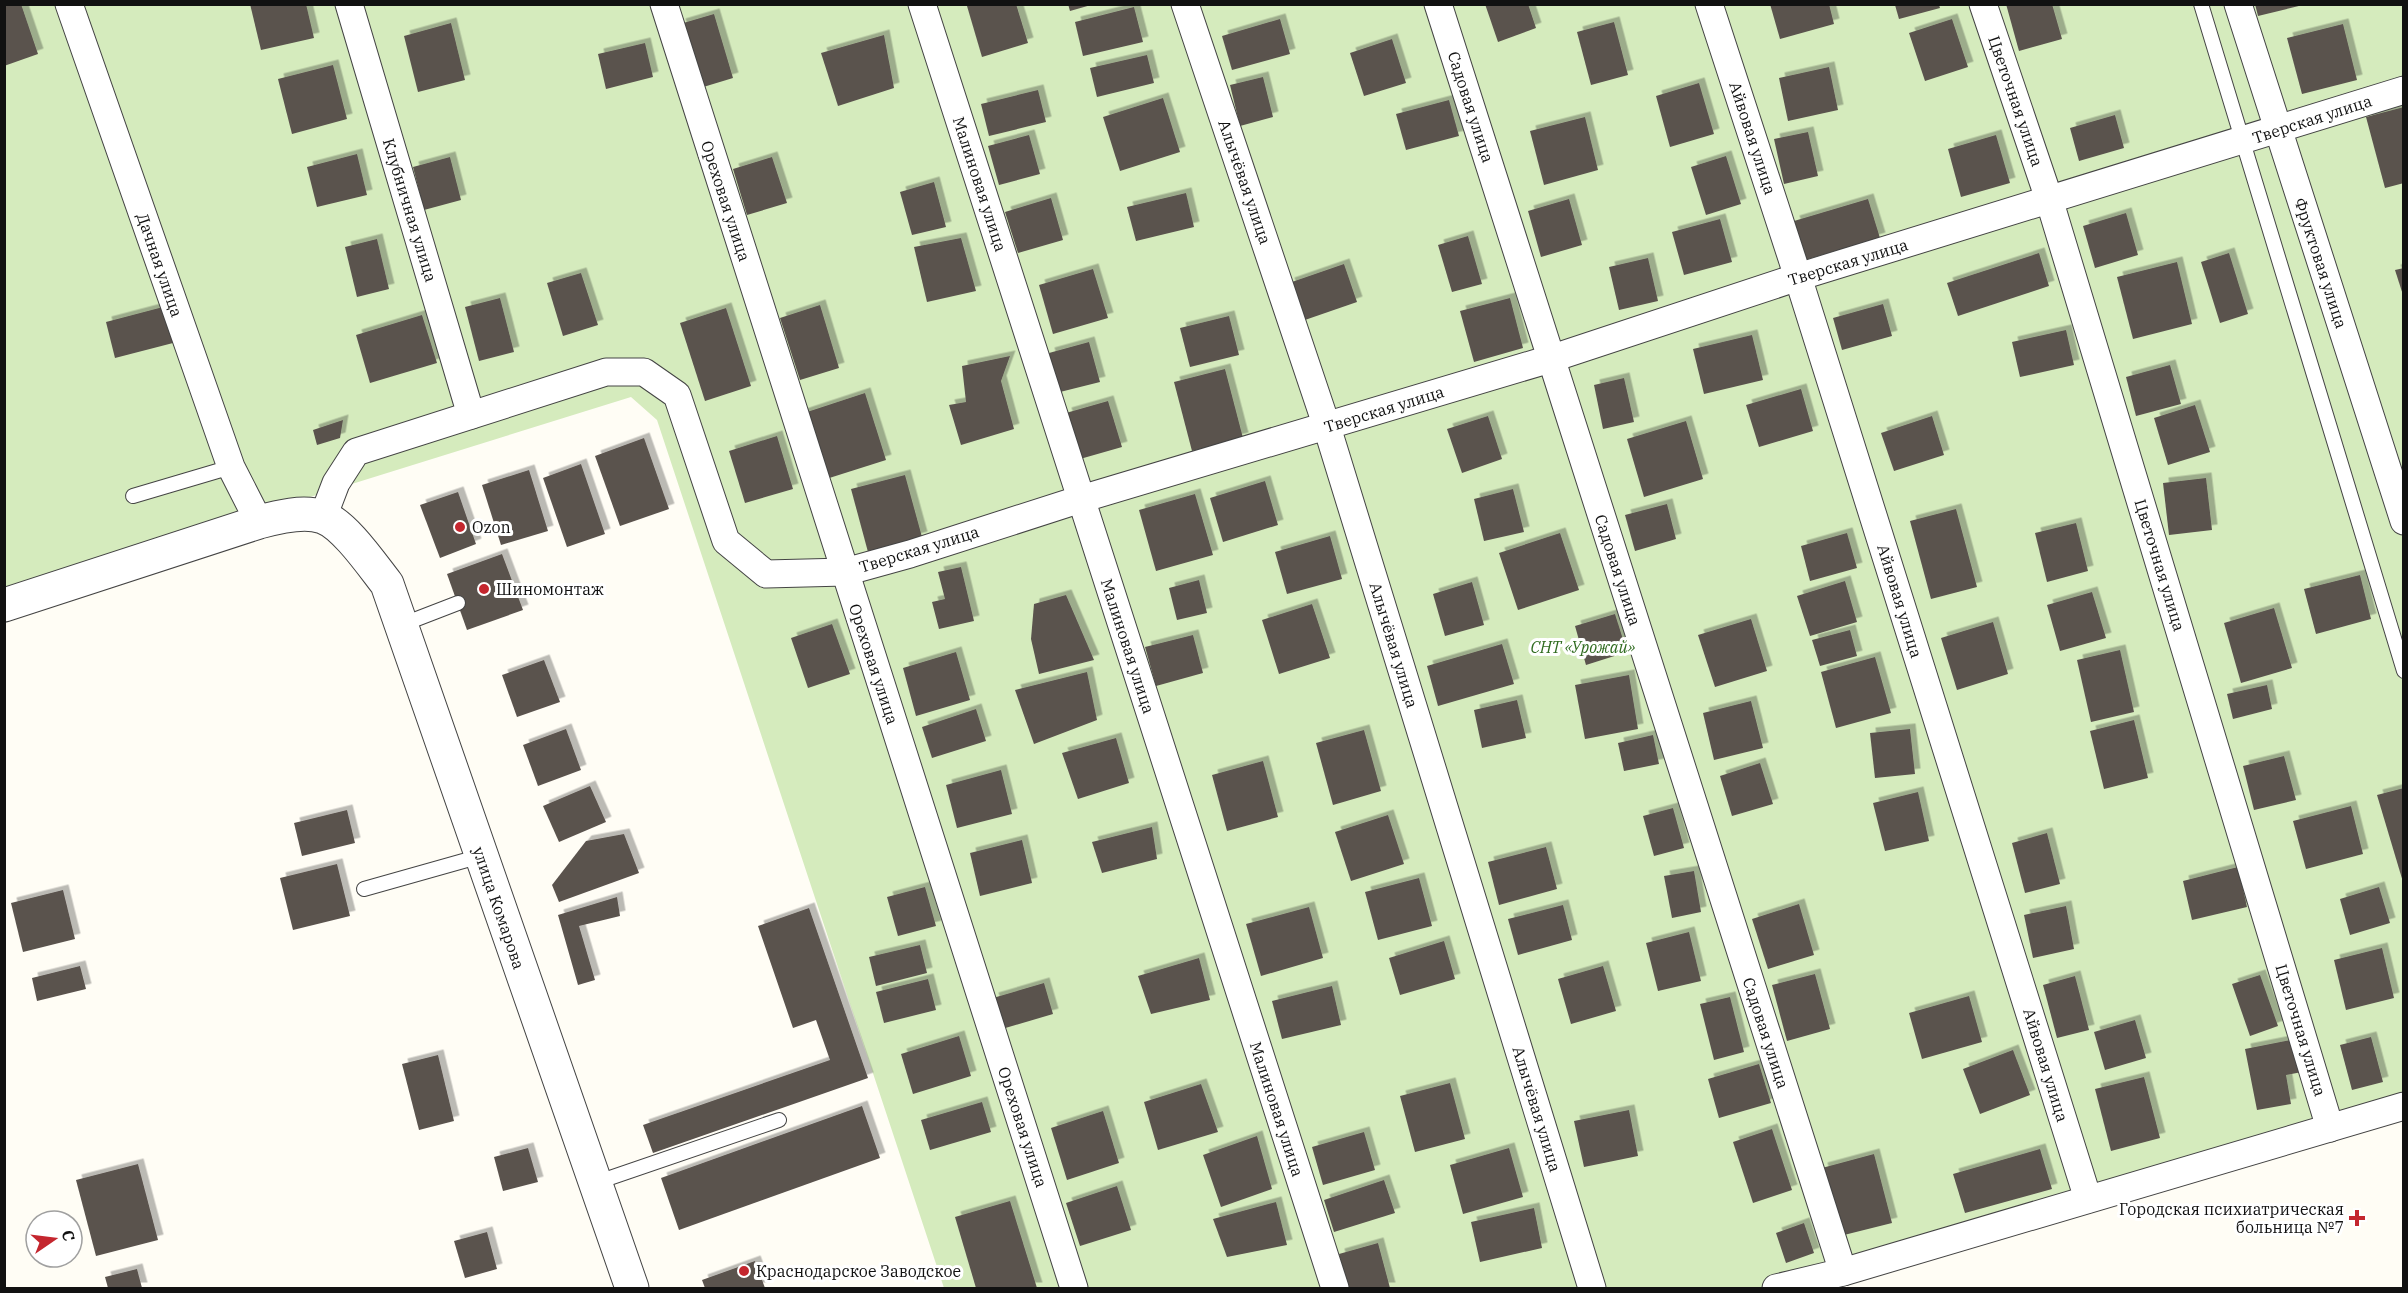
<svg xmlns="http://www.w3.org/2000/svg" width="2408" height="1293" viewBox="0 0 2408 1293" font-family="'IBM Plex Serif',serif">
  <defs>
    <filter id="shadow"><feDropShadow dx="5.5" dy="-5.5" stdDeviation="0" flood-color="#0004"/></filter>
  </defs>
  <rect width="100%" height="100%" fill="#fffdf5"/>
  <!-- green -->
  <polygon fill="#d5ebbd" points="5,5 2403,5 2403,1110 1837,1288 944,1288 657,420 631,397 5,592"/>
  <!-- building -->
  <g fill="#5a524d" filter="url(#shadow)">
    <polygon points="4,4 21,4 38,54 4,66"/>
    <polygon points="250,4 306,4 314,38 261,50"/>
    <polygon points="970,4 1016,4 1028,43 982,57 967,6"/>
    <polygon points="1068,4 1091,4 1091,5 1070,11"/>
    <polygon points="1485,4 1528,4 1536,28 1498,42"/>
    <polygon points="1770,4 1829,4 1834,24 1780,39"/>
    <polygon points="2006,4 2052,4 2062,39 2019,51"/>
    <polygon points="2255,4 2303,4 2303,5 2258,16"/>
    <polygon points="1895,5 1939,5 1940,8 1899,19"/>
    <polygon points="1134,7 1143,42 1083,56 1075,22"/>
    <polygon points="714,14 733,78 700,88 680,24"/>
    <polygon points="1280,19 1290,54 1232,70 1222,36"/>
    <polygon points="1952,19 1968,67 1925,81 1909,33"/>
    <polygon points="1614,22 1628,75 1591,85 1577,32"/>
    <polygon points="451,23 465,80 418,92 404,36"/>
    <polygon points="2343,24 2357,80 2302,94 2287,38"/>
    <polygon points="884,35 894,88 838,106 821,53"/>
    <polygon points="1392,39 1406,83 1364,96 1350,53"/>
    <polygon points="645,43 653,77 606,89 598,54"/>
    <polygon points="1147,55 1154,83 1097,97 1090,68"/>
    <polygon points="333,65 347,119 292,134 278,79"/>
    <polygon points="1829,67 1838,110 1788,121 1779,78"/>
    <polygon points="1263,77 1273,117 1240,126 1230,85"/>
    <polygon points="1699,83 1714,134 1670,147 1656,96"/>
    <polygon points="1038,90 1046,122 989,136 981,104"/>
    <polygon points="1163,98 1180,152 1120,171 1103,117"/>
    <polygon points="1449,100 1459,136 1406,150 1396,114"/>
    <polygon points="2404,107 2404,183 2385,188 2366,117"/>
    <polygon points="2115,115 2124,148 2079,161 2070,128"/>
    <polygon points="1585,117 1598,170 1544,185 1530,131"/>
    <polygon points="1808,132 1818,176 1784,184 1774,139"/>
    <polygon points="1029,135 1040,174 999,185 988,146"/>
    <polygon points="1996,135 2010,183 1961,197 1948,149"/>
    <polygon points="357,154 367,195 317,207 307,167"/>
    <polygon points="1726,156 1741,204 1706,215 1691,167"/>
    <polygon points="450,157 461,200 424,210 413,167"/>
    <polygon points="772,157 787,203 747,215 733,169"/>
    <polygon points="934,182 946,227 912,235 900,192"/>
    <polygon points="1186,193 1194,227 1136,241 1127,207"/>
    <polygon points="1051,198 1063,240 1018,253 1005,212"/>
    <polygon points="1569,199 1582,245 1541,257 1528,211"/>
    <polygon points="1868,199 1880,238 1805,260 1794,221"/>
    <polygon points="2126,213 2138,255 2095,268 2083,226"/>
    <polygon points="1720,219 1732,262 1684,275 1672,232"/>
    <polygon points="1468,236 1482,284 1452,292 1438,245"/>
    <polygon points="961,238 976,291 927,302 914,247"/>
    <polygon points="377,239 389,289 357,297 345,247"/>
    <polygon points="2039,253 2049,286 1958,316 1947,283"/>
    <polygon points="2229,253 2248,314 2220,323 2201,262"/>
    <polygon points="1648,258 1658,301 1619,310 1609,267"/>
    <polygon points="2177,262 2192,324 2133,339 2117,277"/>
    <polygon points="1344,264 1357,302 1302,321 1289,283"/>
    <polygon points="2404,268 2404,295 2403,295 2395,270"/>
    <polygon points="1093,269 1108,318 1053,334 1039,285"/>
    <polygon points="581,273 598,325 563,336 547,283"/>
    <polygon points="500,298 514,352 479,361 465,307"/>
    <polygon points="1510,298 1523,348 1474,362 1460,311"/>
    <polygon points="1883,304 1892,336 1842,350 1833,318"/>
    <polygon points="820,305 839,368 800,380 780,318"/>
    <polygon points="163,307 173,343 115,358 106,322"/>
    <polygon points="726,308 751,386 705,401 680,323"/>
    <polygon points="422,315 437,363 370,383 356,335"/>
    <polygon points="1229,316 1239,355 1190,367 1180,328"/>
    <polygon points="2066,330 2074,365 2020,377 2012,342"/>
    <polygon points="1752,335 1763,380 1704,394 1693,349"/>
    <polygon points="1089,342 1100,382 1060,392 1049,353"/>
    <polygon points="1010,356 1001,381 1014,429 961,445 949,405 966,402 962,366"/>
    <polygon points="2170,365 2181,404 2136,416 2126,377"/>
    <polygon points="1225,369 1243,438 1192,451 1174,382"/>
    <polygon points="1624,378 1634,422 1603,429 1594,385"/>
    <polygon points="1801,389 1813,431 1759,447 1746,405"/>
    <polygon points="865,393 886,460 823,480 801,414"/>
    <polygon points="1108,401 1122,447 1080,459 1066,413"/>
    <polygon points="2195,405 2210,452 2168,465 2154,418"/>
    <polygon points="1488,416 1502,459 1462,473 1447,429"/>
    <polygon points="1932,416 1944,455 1894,471 1881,433"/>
    <polygon points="343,420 340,438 317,445 313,430"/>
    <polygon points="1686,421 1703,479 1644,497 1627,439"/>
    <polygon points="777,436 793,489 745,503 729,451"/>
    <polygon points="644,438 669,509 620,526 595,456"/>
    <polygon points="581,464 605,534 567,547 543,478"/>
    <polygon points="529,470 548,531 501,545 482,485"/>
    <polygon points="905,475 922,537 868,552 851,489"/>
    <polygon points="2206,478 2212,530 2169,535 2163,483"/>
    <polygon points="1265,481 1278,525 1223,542 1210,498"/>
    <polygon points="1513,489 1524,532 1484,541 1474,499"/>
    <polygon points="458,492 476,544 440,558 420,505"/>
    <polygon points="1195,494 1213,555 1156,571 1139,510"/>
    <polygon points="1667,504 1676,539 1635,551 1625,515"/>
    <polygon points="1956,509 1977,587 1931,599 1910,521"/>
    <polygon points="2076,523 2088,571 2047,582 2035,533"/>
    <polygon points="1560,533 1579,590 1518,610 1499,553"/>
    <polygon points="1847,533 1857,568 1810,581 1801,546"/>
    <polygon points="1330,536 1342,579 1287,594 1275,552"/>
    <polygon points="502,554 523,610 467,630 447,574"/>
    <polygon points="961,567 974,621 939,629 932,602 945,599 938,572"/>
    <polygon points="2360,575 2371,619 2316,634 2304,589"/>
    <polygon points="1199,580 1207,613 1177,620 1169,588"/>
    <polygon points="1845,581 1857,622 1810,636 1797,596"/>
    <polygon points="1472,582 1484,625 1445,636 1433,594"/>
    <polygon points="2092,592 2106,638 2060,651 2047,605"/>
    <polygon points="1066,595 1094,660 1039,674 1031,639 1034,604"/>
    <polygon points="1312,604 1330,658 1279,674 1262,620"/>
    <polygon points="2274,608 2292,668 2241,683 2224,623"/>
    <polygon points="1615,614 1627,652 1586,665 1575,626"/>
    <polygon points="1751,619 1767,671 1715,687 1698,635"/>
    <polygon points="1993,622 2008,674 1957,690 1941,638"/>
    <polygon points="832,624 850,674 808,688 791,638"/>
    <polygon points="1850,630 1857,656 1820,666 1812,640"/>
    <polygon points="1193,635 1203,673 1156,686 1145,647"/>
    <polygon points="1502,644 1514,684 1438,706 1427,666"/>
    <polygon points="2120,650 2134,712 2091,722 2077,660"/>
    <polygon points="956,652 970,700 916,716 903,668"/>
    <polygon points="1875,657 1891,713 1836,728 1821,672"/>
    <polygon points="544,660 560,702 517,717 502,675"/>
    <polygon points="1087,672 1097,720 1034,744 1015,690"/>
    <polygon points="1629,675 1638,729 1585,739 1575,685"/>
    <polygon points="2267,685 2272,709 2233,719 2227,694"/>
    <polygon points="1517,700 1526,738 1482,748 1474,710"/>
    <polygon points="1751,701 1763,748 1714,760 1703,713"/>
    <polygon points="976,709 986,741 932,758 922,727"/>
    <polygon points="2134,720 2148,778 2104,789 2090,731"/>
    <polygon points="566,729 581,770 538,786 523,745"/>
    <polygon points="1910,729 1915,774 1875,778 1870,733"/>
    <polygon points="1364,730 1381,791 1333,805 1316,743"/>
    <polygon points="1653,735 1659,764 1624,771 1618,743"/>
    <polygon points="1116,738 1129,783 1078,799 1062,753"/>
    <polygon points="2284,756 2296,800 2254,810 2243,766"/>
    <polygon points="1263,761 1278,817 1227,831 1212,775"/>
    <polygon points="1760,763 1773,804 1732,816 1720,776"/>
    <polygon points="1001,770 1012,814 957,828 946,785"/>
    <polygon points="590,786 606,822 559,842 543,806"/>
    <polygon points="2404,788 2404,882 2403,882 2377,795"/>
    <polygon points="1918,792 1929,841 1885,851 1873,803"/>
    <polygon points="2351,806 2363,854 2306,869 2293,821"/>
    <polygon points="1673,808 1684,848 1654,856 1643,816"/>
    <polygon points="347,810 355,843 302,856 294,823"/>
    <polygon points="1388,815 1404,864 1351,881 1335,832"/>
    <polygon points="1152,827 1157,859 1102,873 1092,842"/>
    <polygon points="2047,833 2060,884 2025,893 2012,843"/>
    <polygon points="624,834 639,873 559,902 552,885 586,841"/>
    <polygon points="1022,840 1032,883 980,896 970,853"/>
    <polygon points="1546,847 1557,889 1499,905 1488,862"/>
    <polygon points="337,864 350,916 293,930 280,878"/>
    <polygon points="2238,867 2247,907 2192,920 2183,881"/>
    <polygon points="1694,871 1701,912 1672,918 1664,876"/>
    <polygon points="1419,878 1432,926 1378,940 1365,892"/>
    <polygon points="925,887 936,926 898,936 887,897"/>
    <polygon points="2379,887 2390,923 2350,935 2340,899"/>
    <polygon points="63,890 75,939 23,952 11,903"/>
    <polygon points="617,897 620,916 579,926 595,980 578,985 558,915"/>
    <polygon points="1799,904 1814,955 1768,969 1752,919"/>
    <polygon points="1563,905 1572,940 1518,955 1508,919"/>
    <polygon points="2066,906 2074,949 2033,958 2024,915"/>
    <polygon points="1309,907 1323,958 1261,976 1246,924"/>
    <polygon points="809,908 868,1078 653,1153 643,1125 830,1060 816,1020 793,1028 758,926"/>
    <polygon points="1689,932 1701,981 1658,991 1646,943"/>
    <polygon points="1444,941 1455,979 1400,995 1389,958"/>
    <polygon points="920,945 927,973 876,986 869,957"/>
    <polygon points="2382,948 2394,998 2346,1010 2334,960"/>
    <polygon points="1199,958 1210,1000 1151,1014 1138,976"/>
    <polygon points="80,966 86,989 37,1001 32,978"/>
    <polygon points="1603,966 1616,1011 1571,1024 1558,979"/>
    <polygon points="1815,974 1830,1029 1787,1041 1772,985"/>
    <polygon points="2260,975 2278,1026 2250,1036 2232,984"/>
    <polygon points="2075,976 2089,1030 2057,1038 2043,985"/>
    <polygon points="928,979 936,1010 884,1023 876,992"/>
    <polygon points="1044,983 1053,1014 1002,1029 993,998"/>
    <polygon points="1332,986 1341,1025 1282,1039 1272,1001"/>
    <polygon points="1969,996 1982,1042 1922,1059 1909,1013"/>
    <polygon points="1730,997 1744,1052 1714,1060 1700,1004"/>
    <polygon points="2135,1020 2146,1058 2105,1070 2094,1032"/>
    <polygon points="959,1036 971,1076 913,1094 901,1054"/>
    <polygon points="2371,1037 2383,1082 2352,1090 2340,1045"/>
    <polygon points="2296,1039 2302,1072 2286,1075 2291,1104 2257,1110 2245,1049"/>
    <polygon points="2013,1050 2030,1095 1980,1114 1963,1069"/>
    <polygon points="438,1055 454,1121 419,1130 402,1064"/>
    <polygon points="1759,1064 1771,1103 1719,1118 1708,1079"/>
    <polygon points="2144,1077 2160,1138 2111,1151 2095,1089"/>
    <polygon points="1450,1083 1465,1139 1415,1152 1400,1096"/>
    <polygon points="1201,1084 1218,1132 1158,1150 1144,1102"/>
    <polygon points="982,1102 991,1132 930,1150 921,1120"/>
    <polygon points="862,1106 880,1158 679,1230 661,1178"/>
    <polygon points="1629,1110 1638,1156 1584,1167 1574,1121"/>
    <polygon points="1103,1111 1119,1163 1067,1180 1051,1128"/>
    <polygon points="1772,1129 1792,1190 1753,1203 1733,1142"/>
    <polygon points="1364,1132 1375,1170 1323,1185 1312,1147"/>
    <polygon points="1257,1136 1272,1189 1221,1207 1203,1155"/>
    <polygon points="528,1148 538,1182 503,1191 494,1157"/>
    <polygon points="1509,1148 1523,1197 1463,1214 1450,1165"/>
    <polygon points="2040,1149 2052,1189 1965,1213 1953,1174"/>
    <polygon points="1874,1154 1892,1223 1840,1236 1822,1168"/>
    <polygon points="138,1164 158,1240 96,1256 76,1180"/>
    <polygon points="1384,1180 1395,1213 1334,1232 1324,1200"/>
    <polygon points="1117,1186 1131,1230 1080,1246 1066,1203"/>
    <polygon points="1010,1201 1037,1288 976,1288 955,1217"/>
    <polygon points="1276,1202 1287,1245 1227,1257 1213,1219"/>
    <polygon points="1534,1208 1542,1248 1480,1262 1471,1222"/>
    <polygon points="1804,1223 1814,1253 1786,1263 1776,1233"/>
    <polygon points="487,1232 497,1269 465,1278 454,1241"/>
    <polygon points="1378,1243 1390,1288 1348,1288 1339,1254"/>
    <polygon points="755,1261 765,1288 705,1288 702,1280"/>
    <polygon points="137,1269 142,1288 108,1288 105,1277"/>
  </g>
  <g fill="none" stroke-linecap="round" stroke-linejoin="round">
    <defs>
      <g id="service">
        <polyline points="2201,4 2404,671"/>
        <polyline points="133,496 231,467"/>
        <polyline points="401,625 458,603"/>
        <polyline points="364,889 481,856"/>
        <polyline points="595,1183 779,1120"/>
      </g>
      <g id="minor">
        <polyline points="69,4 231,467 259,522"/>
        <polyline points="349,4 471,415"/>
        <polyline points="664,4 1074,1288"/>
        <polyline points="922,4 1335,1288"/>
        <polyline points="1185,4 1327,427 1592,1288"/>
        <polyline points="1438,4 1843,1272"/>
        <polyline points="1709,4 1798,277 2088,1199"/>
        <polyline points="1983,4 2049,199 2330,1128"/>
        <polyline points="2238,4 2404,521"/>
        <polyline points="323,517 336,483 356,452 606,372 644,372 677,395 726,541 766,574 845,572 910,554 1081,499 1550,359 1798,277 2404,90"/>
        <polyline points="1776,1288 1843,1272 2404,1106"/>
      </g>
      <path id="tertiary" d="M4,605L259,522C277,517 304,510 323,517C345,525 372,565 387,584L632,1288"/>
    </defs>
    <!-- service casing -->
    <use href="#service" stroke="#444" stroke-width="16"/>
    <!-- minor casing -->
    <use href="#minor" stroke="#444" stroke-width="29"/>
    <!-- tertiary casing -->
    <use href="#tertiary" stroke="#444" stroke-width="35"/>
    <!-- service -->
    <use href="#service" stroke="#fff" stroke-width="14"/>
    <!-- minor -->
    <use href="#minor" stroke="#fff" stroke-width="27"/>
    <!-- tertiary -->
    <use href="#tertiary" stroke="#fff" stroke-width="33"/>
  </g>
  <!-- markers -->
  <g fill="#c4262e" stroke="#fff" stroke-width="2">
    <circle cx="460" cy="527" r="6"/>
    <circle cx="484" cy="589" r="6"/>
    <path d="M2354 1209h6v6h6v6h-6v6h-6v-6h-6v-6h6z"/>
    <circle cx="744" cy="1271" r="6"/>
  </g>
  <g text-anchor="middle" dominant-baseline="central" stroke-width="6" stroke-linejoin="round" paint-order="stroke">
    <!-- street labels -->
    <g font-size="16" fill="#111" stroke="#fff">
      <text transform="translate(2016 101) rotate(71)">Цветочная улица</text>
      <text transform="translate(1471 107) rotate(72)">Садовая улица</text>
      <text transform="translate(2312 119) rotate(-18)">Тверская улица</text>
      <text transform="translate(1753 138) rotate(72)">Айвовая улица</text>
      <text transform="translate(1245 182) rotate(71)">Алычёвая улица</text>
      <text transform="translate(980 184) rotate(72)">Малиновая улица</text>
      <text transform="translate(726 201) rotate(72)">Ореховая улица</text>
      <text transform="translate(410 210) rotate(73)">Клубничная улица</text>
      <text transform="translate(1848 262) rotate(-17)">Тверская улица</text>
      <text transform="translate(2321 263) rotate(72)">Фруктовая улица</text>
      <text transform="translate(160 265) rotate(71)">Дачная улица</text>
      <text transform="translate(1384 409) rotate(-17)">Тверская улица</text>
      <text transform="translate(919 549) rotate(-17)">Тверская улица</text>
      <text transform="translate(2160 565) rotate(73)">Цветочная улица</text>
      <text transform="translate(1618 570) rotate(72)">Садовая улица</text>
      <text transform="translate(1900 601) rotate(73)">Айвовая улица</text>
      <text transform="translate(1394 645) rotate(73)">Алычёвая улица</text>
      <text transform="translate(1128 646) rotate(72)">Малиновая улица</text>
      <text transform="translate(874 664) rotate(72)">Ореховая улица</text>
      <text transform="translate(499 908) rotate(71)">улица Комарова</text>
      <text transform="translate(2301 1030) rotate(73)">Цветочная улица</text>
      <text transform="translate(1766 1033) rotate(72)">Садовая улица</text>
      <text transform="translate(2046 1065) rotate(73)">Айвовая улица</text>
      <text transform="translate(1277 1109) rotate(72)">Малиновая улица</text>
      <text transform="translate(1537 1109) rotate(73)">Алычёвая улица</text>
      <text transform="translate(1023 1127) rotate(72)">Ореховая улица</text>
    </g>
    <!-- poi labels -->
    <g font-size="16" fill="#111" stroke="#fff" text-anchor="start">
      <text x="472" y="527">Ozon</text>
      <text x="496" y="589">Шиномонтаж</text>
      <text x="2344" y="1209" text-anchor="end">Городская психиатрическая<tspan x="2344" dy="18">больница №7</tspan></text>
      <text x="756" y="1271">Краснодарское Заводское</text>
    </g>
    <!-- park labels -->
    <g font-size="16" font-style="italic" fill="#2f6b1f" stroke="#fff">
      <text x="1583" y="647">СНТ «Урожай»</text>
    </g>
  </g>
  <!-- border -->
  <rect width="2408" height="1293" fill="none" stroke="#111111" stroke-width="12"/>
  <!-- north arrow -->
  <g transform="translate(54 1239) rotate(76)"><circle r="28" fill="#ffffff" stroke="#a0a0a0" stroke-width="1.5"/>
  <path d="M0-4.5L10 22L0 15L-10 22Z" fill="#c4262e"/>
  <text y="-9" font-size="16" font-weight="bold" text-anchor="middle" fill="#111111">С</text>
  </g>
</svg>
